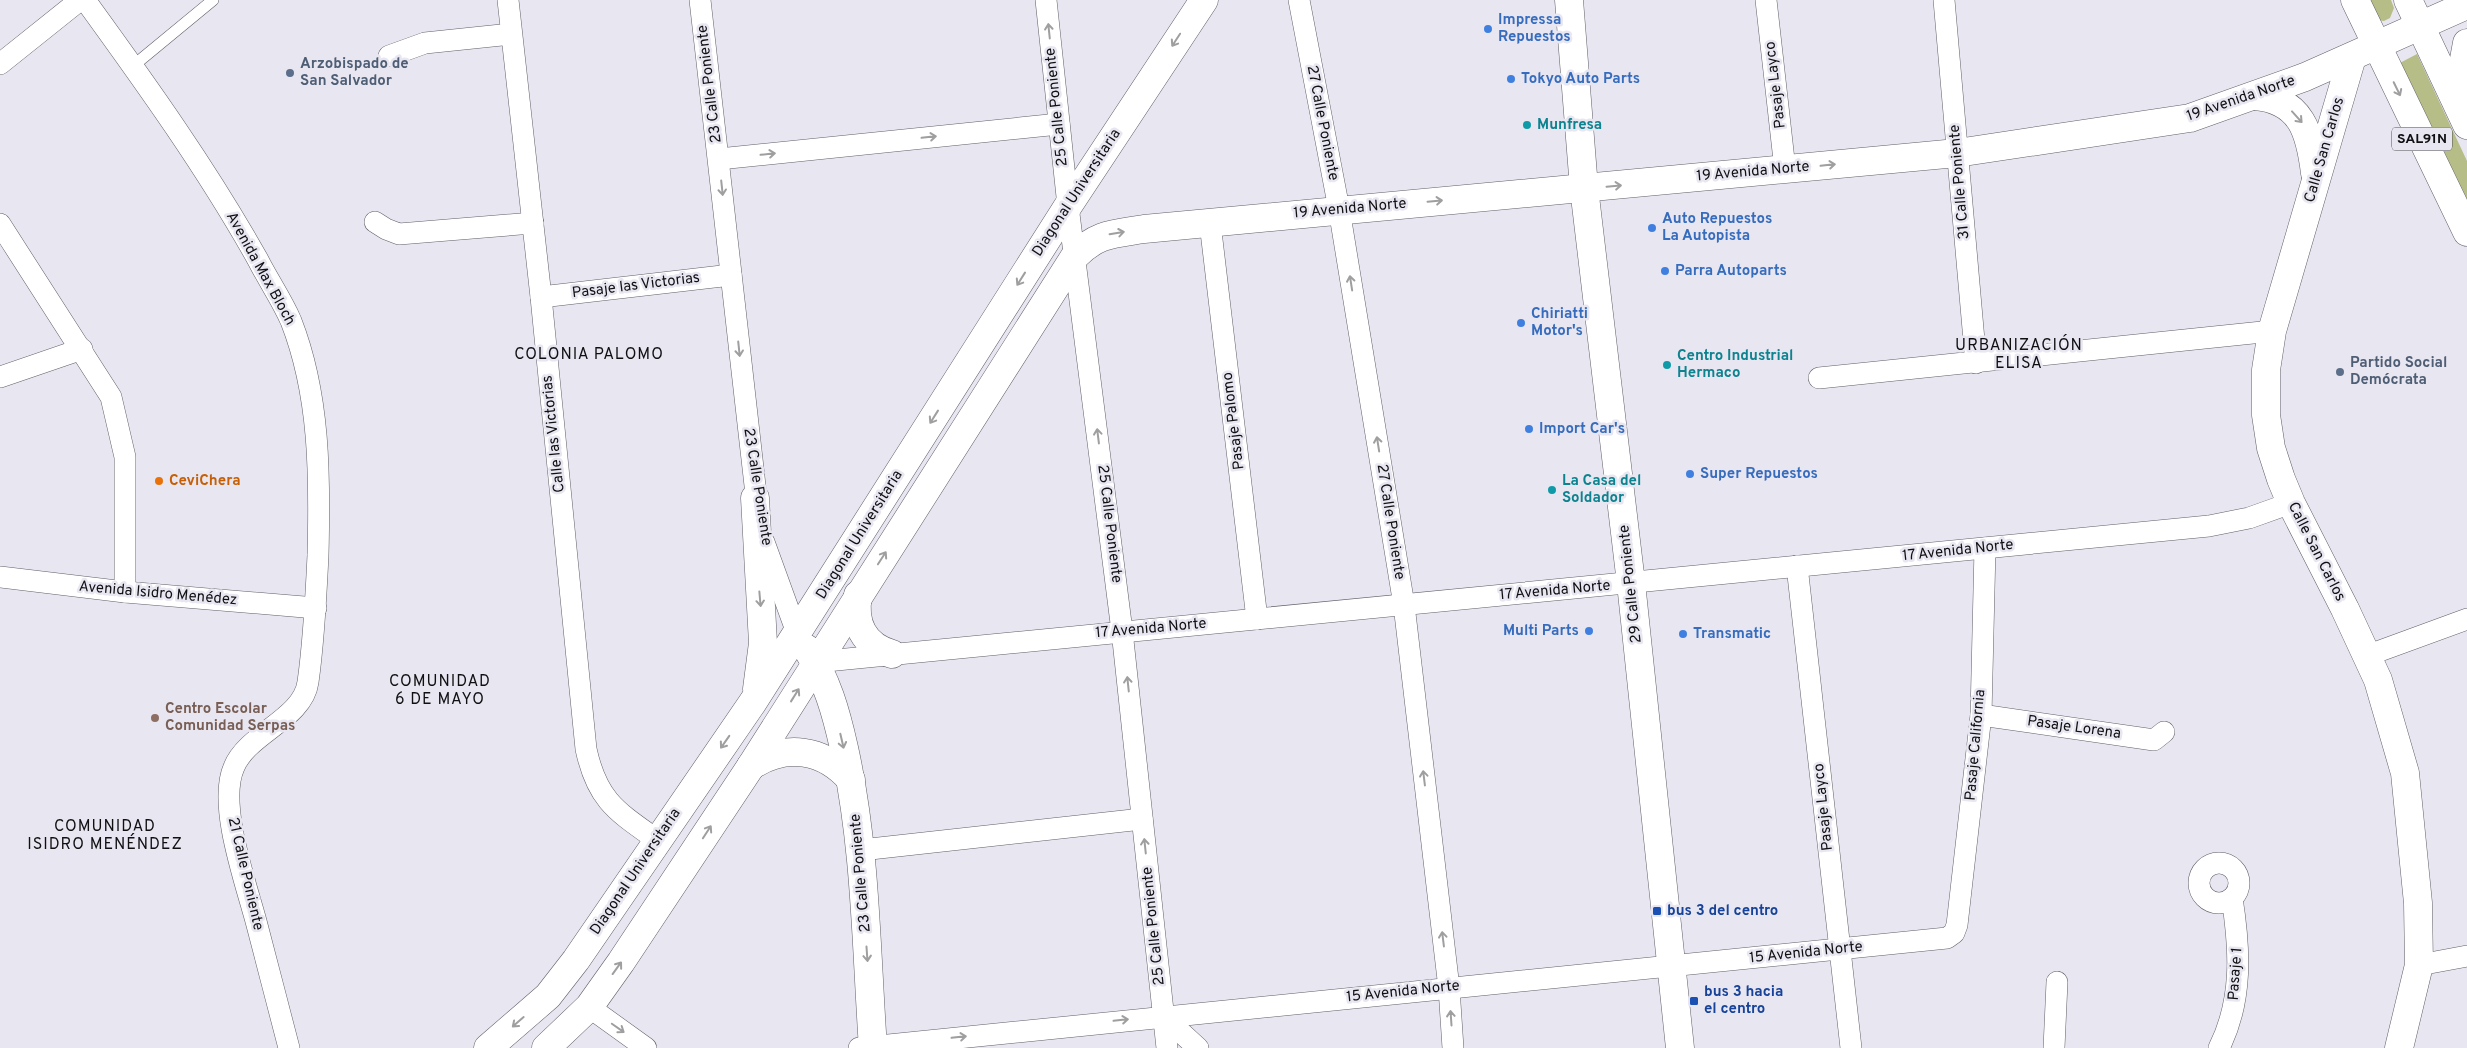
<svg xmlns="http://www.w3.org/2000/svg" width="2467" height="1048" viewBox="0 0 2467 1048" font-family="Overpass,sans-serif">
  <rect width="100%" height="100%" fill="#e8e6f0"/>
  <!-- green -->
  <g fill="#b7bd87">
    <polygon points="2366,0 2391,0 2394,8 2390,18 2384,21 2377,20"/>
    <polygon points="2417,54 2467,161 2467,213 2396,65"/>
  </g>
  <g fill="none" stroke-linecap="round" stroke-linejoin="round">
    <defs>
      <polyline id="lane" points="133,66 213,0"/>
      <g id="street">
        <path d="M85,0C146,84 207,169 258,260C268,280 282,300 291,321C320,395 320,476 318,555C316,597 314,640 308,682C303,719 248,733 234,767C217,805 247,886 257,925C268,966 278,1007 289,1048"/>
        <path d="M508,0L541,297L586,749C597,800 616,811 657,840"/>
        <polyline points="700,0 758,512"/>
        <polyline points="1046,0 1068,206 1122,631 1167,1048"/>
        <polyline points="1299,0 1339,209 1404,605 1449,988 1453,1048"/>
        <polyline points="1766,0 1785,169"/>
        <polyline points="1944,0 1976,363"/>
        <polyline points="389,56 425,43 511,34"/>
        <polyline points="0,64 80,0"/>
        <polyline points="719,159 1059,124"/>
        <polyline points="375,222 386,229 399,234 533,223"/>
        <polyline points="1210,223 1257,619"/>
        <polyline points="0,224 111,397 125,457 125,592"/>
        <polyline points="541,297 731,275"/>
        <polyline points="0,377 82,349"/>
        <polyline points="1819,378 2272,331"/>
        <polyline points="764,542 797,633"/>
        <polyline points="1797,566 1851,1048"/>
        <polyline points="0,577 125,592 316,608"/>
        <polyline points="2366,656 2467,619"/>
        <polyline points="816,662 2209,526 2249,518 2291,503"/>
        <polyline points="1981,715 2154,740 2164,732"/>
        <polyline points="861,850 1142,819"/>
        <circle cx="2219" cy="883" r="20"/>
        <polyline points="2419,965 2467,956"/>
        <polyline points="589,1007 646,1048"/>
        <polyline points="1163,1016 1198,1048"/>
        <path d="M859,1048C1221,1010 1584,978 1947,938L1954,933L1957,925L1981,715L1985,548"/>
        <polyline points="2054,1048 2057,982"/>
        <path d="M2219,1048C2243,1000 2240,949 2232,898"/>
      </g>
      <g id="secondary">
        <polyline points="1569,0 1584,188 1631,583 1680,1048"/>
        <polyline points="2352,57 2272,331 2266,370 2266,415 2271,448 2281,479 2291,503 2345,609 2378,680 2405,773 2418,903 2419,965 2399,1048"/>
        <path d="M2255,96C2302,100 2310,133 2315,173"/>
        <polyline points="755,498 763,643 757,689"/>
        <path d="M858,595C853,623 864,646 892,654"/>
        <path d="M807,649C827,680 836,712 844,748C866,847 866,948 873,1048"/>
        <path d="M751,766C786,743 824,749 851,780"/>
        <polyline points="488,1048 548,996 576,960 753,702 1068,206 1204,0"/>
        <path d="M546,1048L589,1007L621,962L751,766L1075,256C1098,233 1113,234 1144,229L1957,153L2190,118L2305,77L2467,5"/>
      </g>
      <g id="primary">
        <polyline points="2355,0 2467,232"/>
        <polyline points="2408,0 2467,125"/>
        <polyline points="2464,107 2462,70 2467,43"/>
      </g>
    </defs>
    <!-- lane casing -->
    <use href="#lane" stroke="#615f68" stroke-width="12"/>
    <!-- street casing -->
    <use href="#street" stroke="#615f68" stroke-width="22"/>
    <!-- secondary casing -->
    <use href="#secondary" stroke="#615f68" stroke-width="29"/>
    <!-- primary casing -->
    <use href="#primary" stroke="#615f68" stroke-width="29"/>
    <!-- lane -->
    <use href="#lane" stroke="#fff" stroke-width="11"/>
    <!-- street -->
    <use href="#street" stroke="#fff" stroke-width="21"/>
    <!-- secondary -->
    <use href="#secondary" stroke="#fff" stroke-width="28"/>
    <!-- primary -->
    <use href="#primary" stroke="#fff" stroke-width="28"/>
  </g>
  <!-- one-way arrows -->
  <defs><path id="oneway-shaft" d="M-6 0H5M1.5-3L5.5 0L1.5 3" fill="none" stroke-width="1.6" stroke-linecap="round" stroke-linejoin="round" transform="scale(1.25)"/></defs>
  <g stroke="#9f9fa0">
    <use href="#oneway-shaft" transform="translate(1049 31) rotate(-96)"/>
    <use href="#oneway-shaft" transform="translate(1176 40) rotate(123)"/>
    <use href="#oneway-shaft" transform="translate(2397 89) rotate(64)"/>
    <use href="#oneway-shaft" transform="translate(2297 117) rotate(48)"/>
    <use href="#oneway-shaft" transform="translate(929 137) rotate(-6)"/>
    <use href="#oneway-shaft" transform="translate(768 154) rotate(-6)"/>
    <use href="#oneway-shaft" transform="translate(1828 165) rotate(-6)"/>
    <use href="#oneway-shaft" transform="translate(1614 186) rotate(-5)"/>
    <use href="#oneway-shaft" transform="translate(722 188) rotate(84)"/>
    <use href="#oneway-shaft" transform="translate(1435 201) rotate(-5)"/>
    <use href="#oneway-shaft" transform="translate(1117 233) rotate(-9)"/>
    <use href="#oneway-shaft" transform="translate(1021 279) rotate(122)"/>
    <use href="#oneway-shaft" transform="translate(1351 283) rotate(-99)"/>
    <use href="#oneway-shaft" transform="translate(739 349) rotate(84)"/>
    <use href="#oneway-shaft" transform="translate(934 417) rotate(122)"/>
    <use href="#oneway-shaft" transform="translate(1098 436) rotate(-97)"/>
    <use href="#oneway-shaft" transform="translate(1378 444) rotate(-99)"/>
    <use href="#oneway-shaft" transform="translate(882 558) rotate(-57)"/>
    <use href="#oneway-shaft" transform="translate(760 599) rotate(85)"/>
    <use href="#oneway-shaft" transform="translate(1128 684) rotate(-96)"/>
    <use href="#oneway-shaft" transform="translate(795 695) rotate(-58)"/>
    <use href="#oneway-shaft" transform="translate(842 741) rotate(77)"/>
    <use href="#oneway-shaft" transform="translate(725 742) rotate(125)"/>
    <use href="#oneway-shaft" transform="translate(1424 778) rotate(-97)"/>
    <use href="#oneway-shaft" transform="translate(707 832) rotate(-57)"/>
    <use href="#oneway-shaft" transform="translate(1145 846) rotate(-96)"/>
    <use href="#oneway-shaft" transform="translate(1443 939) rotate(-97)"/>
    <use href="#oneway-shaft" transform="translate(867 954) rotate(86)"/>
    <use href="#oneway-shaft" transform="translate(617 968) rotate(-54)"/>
    <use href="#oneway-shaft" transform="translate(1451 1018) rotate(-94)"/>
    <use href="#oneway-shaft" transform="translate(1121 1020) rotate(-6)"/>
    <use href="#oneway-shaft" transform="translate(518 1022) rotate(139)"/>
    <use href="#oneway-shaft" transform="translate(618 1028) rotate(35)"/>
    <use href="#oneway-shaft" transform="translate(959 1037) rotate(-6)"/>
  </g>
  <!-- markers -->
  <g fill="#3f7fe0" stroke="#e8e6f0" stroke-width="2">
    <circle cx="1488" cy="29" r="5"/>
    <circle cx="1511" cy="79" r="5"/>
    <circle cx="1652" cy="228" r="5"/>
    <circle cx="1665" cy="271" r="5"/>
    <circle cx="1521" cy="323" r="5"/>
    <circle cx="1529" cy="429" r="5"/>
    <circle cx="1690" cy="474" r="5"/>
    <circle cx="1589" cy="631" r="5"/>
    <circle cx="1683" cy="634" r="5"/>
  </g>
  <g fill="#5c6f8a" stroke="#e8e6f0" stroke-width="2">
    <circle cx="290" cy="73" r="5"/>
    <circle cx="2340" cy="372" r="5"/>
  </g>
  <g fill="#0f9aa8" stroke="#e8e6f0" stroke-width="2">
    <circle cx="1527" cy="125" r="5"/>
    <circle cx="1667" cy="365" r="5"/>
    <circle cx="1552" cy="490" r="5"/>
  </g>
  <circle fill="#e8710a" stroke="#e8e6f0" stroke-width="2" cx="159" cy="481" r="5"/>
  <circle fill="#8d6e63" stroke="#e8e6f0" stroke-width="2" cx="155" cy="718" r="5"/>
  <g fill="#1a4fb4" stroke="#e8e6f0" stroke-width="2">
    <rect x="1652" y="906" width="10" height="10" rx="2.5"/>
    <rect x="1689" y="996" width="10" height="10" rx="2.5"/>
  </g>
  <g text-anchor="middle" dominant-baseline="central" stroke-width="5" stroke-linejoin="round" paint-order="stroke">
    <!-- shield labels -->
    <rect fill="#e8e6f0" stroke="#515055" stroke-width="1" x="2392" y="127.5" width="60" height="23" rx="4"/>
    <g font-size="14" font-weight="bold" fill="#100f12">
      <text x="2422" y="139">SAL91N</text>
    </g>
    <!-- shop labels -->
    <g font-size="15" font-weight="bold" fill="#366cbe" stroke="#e8e6f0" text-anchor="start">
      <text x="1498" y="20">Impressa<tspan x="1498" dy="17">Repuestos</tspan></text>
      <text x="1521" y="79">Tokyo Auto Parts</text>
      <text x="1662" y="219">Auto Repuestos<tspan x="1662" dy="17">La Autopista</tspan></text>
      <text x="1675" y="271">Parra Autoparts</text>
      <text x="1531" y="314">Chiriatti<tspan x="1531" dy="17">Motor's</tspan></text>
      <text x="1539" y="429">Import Car's</text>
      <text x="1700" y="474">Super Repuestos</text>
      <text x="1579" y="631" text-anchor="end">Multi Parts</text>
      <text x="1693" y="634">Transmatic</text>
    </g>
    <!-- service labels -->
    <g font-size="15" font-weight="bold" fill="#4e5e75" stroke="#e8e6f0" text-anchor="start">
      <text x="300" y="64">Arzobispado de<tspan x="300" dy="17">San Salvador</tspan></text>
      <text x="2350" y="363">Partido Social<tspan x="2350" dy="17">Demócrata</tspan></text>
    </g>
    <!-- street labels -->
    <g font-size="15" fill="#100f12" stroke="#e8e6f0">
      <text transform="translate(710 84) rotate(-97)">23 Calle Poniente</text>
      <text transform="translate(1776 85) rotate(-97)">Pasaje Layco</text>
      <text transform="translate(2241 99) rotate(-19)">19 Avenida Norte</text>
      <text transform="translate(1057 107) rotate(-96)">25 Calle Poniente</text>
      <text transform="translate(1322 123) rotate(79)">27 Calle Poniente</text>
      <text transform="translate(2325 150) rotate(-74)">Calle San Carlos</text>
      <text transform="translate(1753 172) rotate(-5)">19 Avenida Norte</text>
      <text transform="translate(1960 182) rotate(-95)">31 Calle Poniente</text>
      <text transform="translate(1077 193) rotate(-57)">Diagonal Universitaria</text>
      <text transform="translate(1350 209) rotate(-5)">19 Avenida Norte</text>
      <text transform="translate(260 269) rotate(61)">Avenida Max Bloch</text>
      <text transform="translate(636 286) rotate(-7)">Pasaje las Victorias</text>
      <text transform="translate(1234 421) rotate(-97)">Pasaje Palomo</text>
      <text transform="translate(554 434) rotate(-96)">Calle las Victorias</text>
      <text transform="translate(757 487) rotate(81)">23 Calle Poniente</text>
      <text transform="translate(1390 522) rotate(81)">27 Calle Poniente</text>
      <text transform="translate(1109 524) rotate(83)">25 Calle Poniente</text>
      <text transform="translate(860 535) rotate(-58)">Diagonal Universitaria</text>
      <text transform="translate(1958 551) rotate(-6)">17 Avenida Norte</text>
      <text transform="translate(2316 552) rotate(63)">Calle San Carlos</text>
      <text transform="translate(1631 584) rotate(-96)">29 Calle Poniente</text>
      <text transform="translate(1555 591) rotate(-5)">17 Avenida Norte</text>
      <text transform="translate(158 594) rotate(5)">Avenida Isidro Menédez</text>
      <text transform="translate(1151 629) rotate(-5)">17 Avenida Norte</text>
      <text transform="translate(2074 728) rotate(8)">Pasaje Lorena</text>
      <text transform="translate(1976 745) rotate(-85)">Pasaje California</text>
      <text transform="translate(1824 807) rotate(-96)">Pasaje Layco</text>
      <text transform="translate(636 872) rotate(-56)">Diagonal Universitaria</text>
      <text transform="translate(861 873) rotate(-95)">23 Calle Poniente</text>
      <text transform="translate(245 874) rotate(77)">21 Calle Poniente</text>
      <text transform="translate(1154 926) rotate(-96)">25 Calle Poniente</text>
      <text transform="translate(1806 953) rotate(-6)">15 Avenida Norte</text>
      <text transform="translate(2236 974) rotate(-86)">Pasaje 1</text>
      <text transform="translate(1403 992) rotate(-6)">15 Avenida Norte</text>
    </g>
    <!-- culture labels -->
    <g font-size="15" font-weight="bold" fill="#0d838f" stroke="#e8e6f0" text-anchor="start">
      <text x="1537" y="125">Munfresa</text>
      <text x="1677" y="356">Centro Industrial<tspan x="1677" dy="17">Hermaco</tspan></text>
      <text x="1562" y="481">La Casa del<tspan x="1562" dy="17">Soldador</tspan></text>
    </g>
    <!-- food labels -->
    <g font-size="15" font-weight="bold" fill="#c56008" stroke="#e8e6f0" text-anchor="start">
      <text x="169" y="481">CeviChera</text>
    </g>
    <!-- education labels -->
    <g font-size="15" font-weight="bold" fill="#785e54" stroke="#e8e6f0" text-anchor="start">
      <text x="165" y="709">Centro Escolar<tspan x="165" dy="17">Comunidad Serpas</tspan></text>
    </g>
    <!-- transit labels -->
    <g font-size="15" font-weight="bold" fill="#164399" stroke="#e8e6f0" text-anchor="start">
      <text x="1667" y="911">bus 3 del centro</text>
      <text x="1704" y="992">bus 3 hacia<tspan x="1704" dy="17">el centro</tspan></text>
    </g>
    <!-- neighbourhood labels -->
    <g font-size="16" letter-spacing="1" fill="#100f12" stroke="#e8e6f0">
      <text x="2019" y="346">URBANIZACIÓN<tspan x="2019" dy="18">ELISA</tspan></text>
      <text x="589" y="355">COLONIA PALOMO</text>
      <text x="440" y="682">COMUNIDAD<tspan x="440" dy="18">6 DE MAYO</tspan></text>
      <text x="105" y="827">COMUNIDAD<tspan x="105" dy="18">ISIDRO MENÉNDEZ</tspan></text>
    </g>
  </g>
</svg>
